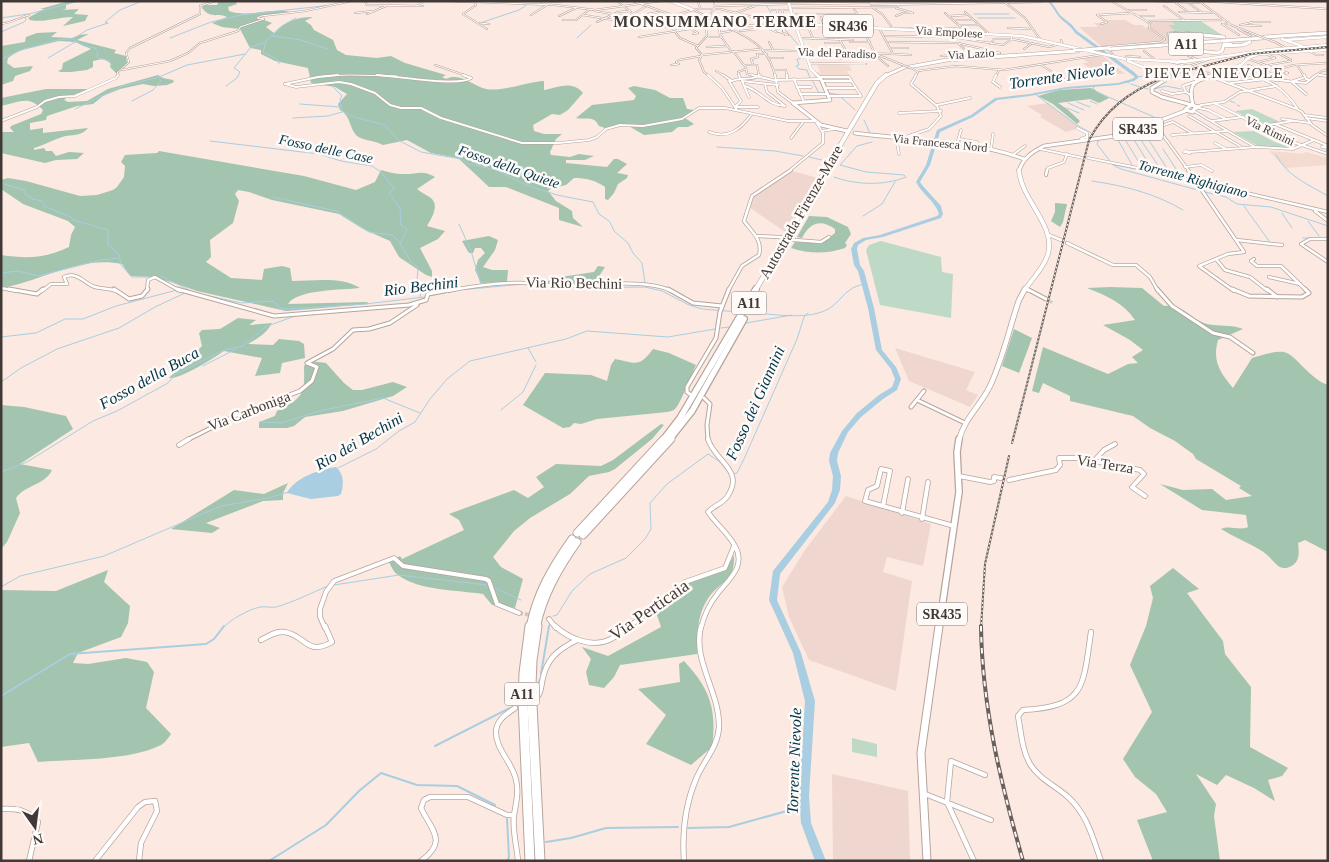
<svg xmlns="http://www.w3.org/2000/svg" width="1329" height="862" viewBox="0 0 1329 862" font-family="'Times New Roman',serif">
  <rect width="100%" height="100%" fill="#fce9e1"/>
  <!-- built -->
  <g fill="#f4dbd0">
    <polygon points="817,64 849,65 852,71 847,71 850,76 821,76"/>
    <polygon points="1269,151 1305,154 1304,152 1306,152 1328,158 1328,165 1286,168"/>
  </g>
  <!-- industrial -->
  <g fill="#efd7cf">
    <polygon points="1106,20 1125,20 1134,25 1142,25 1146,28 1151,25 1149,22 1151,21 1171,21 1176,25 1169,25 1176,31 1166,36 1177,42 1102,47 1079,27 1098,27 1094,23 1109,23"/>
    <polygon points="1099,56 1103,56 1125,74 1110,74 1100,68 1091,69 1082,63 1089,63 1083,59"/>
    <polygon points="1048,103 1067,117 1080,128 1066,132 1040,117 1042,115 1027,106"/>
    <polygon points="792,171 818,178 785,232 749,207 754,196"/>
    <polygon points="895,348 975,372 966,390 978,395 970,407 909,381"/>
    <polygon points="846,496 931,524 923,566 887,557 883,572 912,581 896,691 809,660 789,617 782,587 805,550"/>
    <polygon points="832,774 908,791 910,861 833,861"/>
  </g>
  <!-- green -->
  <g fill="#bedac7">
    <polygon points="1199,20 1225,37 1181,32 1168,34 1178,41 1173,36 1174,34 1190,34 1197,39 1177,42 1166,36 1167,32 1175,31 1168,25 1175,25 1171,21"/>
    <polygon points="1252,109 1280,122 1262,125 1235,111"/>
    <polygon points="1254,131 1275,142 1293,148 1258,146 1233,132"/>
    <polygon points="881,241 941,257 942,272 953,274 951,318 880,305 866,250 869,245"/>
    <polygon points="852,738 877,744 877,757 852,752"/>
  </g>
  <!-- forest -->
  <g fill="#a3c4ae">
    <path d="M69,1H77L66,5V9L62,10L79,9L74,14L88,15L85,21L63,26L73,17C58,17 44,23 30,20L28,18L44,9H40Z"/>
    <path d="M217,1H235L237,4L228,7L229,11C249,18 270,7 291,12L256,17L272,23L266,27L274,33C285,21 297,17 313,17L305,21L311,25L314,30L333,40L337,50L346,55L377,58L391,56L405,63L446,75L442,77L446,79C461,72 472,86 486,89C502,92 527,82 544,81V90C558,87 573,80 583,93L568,110L560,115L552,114L533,125L534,131L544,134H562L556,139L550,152L551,155L570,157L579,154L594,156L585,160H566V163L607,167L614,159H618L627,164L617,173L628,175L627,178L618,184L614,193L608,200L605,199V187C595,180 586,178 574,178L566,185L552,188L548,191L556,201L572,211L573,218L583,227L559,220V208L506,187H489L458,158L431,153L407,140L383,145C375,140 363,141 357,136C349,128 351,116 340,110L338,104L347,94L335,87L311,83L308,68L275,61L261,54V50L250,48L240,29L222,27L212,23L227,17C216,12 212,20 202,8L203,5H217L218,3Z"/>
    <polygon points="57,32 51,37 72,38 79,35 89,34 77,40 116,50 114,53 126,56 127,63 116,73 110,67 111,63 103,59 93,61 93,67 87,70 71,72 61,72 58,71 62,69 63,63 91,49 75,42 59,41 18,51 8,58 7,63 14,68 33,66 30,71 15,76 13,81 1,85 1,46 25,42 26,37 37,33"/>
    <path d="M158,75L163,78L173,80L174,82L167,85L154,86L143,84L120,89L103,96L93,104L77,106L47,116L46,120L30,123V130L43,128V133L88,128C81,137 72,134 62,137C53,140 44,145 34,148V150L44,148L46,151H52L56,156L69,152L84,153L77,159L56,160L45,163L1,153V132H14L10,128L11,126L41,114L43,110C28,95 21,102 1,106V98L46,89H88C81,94 69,94 64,100L68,102L87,101L108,89Z"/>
    <path d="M634,86L655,90L670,98H683L687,109L694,110L685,118L694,124L688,127H678L672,132L644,135L627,125L608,129L599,126C594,115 586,120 576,118L592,105L634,100L636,96L628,88Z"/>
    <polygon points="1091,88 1109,98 1099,103 1090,99 1058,103 1067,109 1080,121 1077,124 1053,104 1038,96 1059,90"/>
    <path d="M159,151L304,176L356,190L375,182L381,170C388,172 395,174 402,174C416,175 421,169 435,177L417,189C422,193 427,195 431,198C440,206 431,219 427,226L445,231L438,239L420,248L432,271V277L426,275L399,257L390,241L363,229L339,214L272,200L249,192L238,190L235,194L239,201L233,223L210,240L211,257L206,262L231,278L262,280L264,269L282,266L290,268L292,281C314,281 341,276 360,288C342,290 298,289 288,304L367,302L369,304L286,311L197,291L171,282L152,277L130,276L122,264C80,255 42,281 1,288V255C28,259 45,258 69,247L71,235L75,227L68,221L23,204L1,189V180L8,178L26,181L80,196L97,195L113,190L117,187L124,177L125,166L121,162L125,155L157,153Z"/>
    <polygon points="1055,203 1067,204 1063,222 1060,227 1051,221 1055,212"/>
    <path d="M809,216L827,217L848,227L851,234L845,243L847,245L845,248C826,254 810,254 791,248L795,242L822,243L835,233V229C821,219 810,222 802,238L797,237Z"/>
    <polygon points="489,236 498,240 495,250 483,267 492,270 508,270 507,282 481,283 475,270 478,260 485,253 481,248 475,248 473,253 469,253 462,241"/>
    <polygon points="598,266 605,267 598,278 599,283 562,285 547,283 549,280 554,278 594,272"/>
    <path d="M1110,287L1142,288L1164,306C1185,304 1189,319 1207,324C1219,327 1231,324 1243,329L1218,340C1212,361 1220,372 1233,388L1252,358C1261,355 1274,351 1284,352C1295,354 1311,380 1328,385V552L1305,540L1298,543C1299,551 1300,560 1293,565C1278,575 1274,558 1262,551C1249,543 1234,537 1221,529C1230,525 1239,531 1248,527L1246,515L1202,510L1160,484L1183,490L1212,489L1226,500L1252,496L1239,488L1241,486L1196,459L1193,454L1175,441L1150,428L1133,416L1070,401V396L1043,383L1039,393L1032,391L1043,347L1108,374L1128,364L1138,363L1132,357L1143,350L1130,340L1103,325L1135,320C1124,303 1105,295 1087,288Z"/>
    <path d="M238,318L256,320L249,325L272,323C266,334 258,338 248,344L273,345L279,339L299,341L304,344L305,358L282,363L280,373L255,376L262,358L224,351C212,359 181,379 169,378L202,346L199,333L202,330L220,329Z"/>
    <polygon points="1014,329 1032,338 1019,373 1002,366"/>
    <path d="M653,349L669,353L696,365C692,373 680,405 675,409C673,411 670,411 667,412L597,419L581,424L574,423L570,427L563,428L523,405L545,373L591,375L607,381L611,365L615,359C636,363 639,368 653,349Z"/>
    <path d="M310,361L326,363L344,383L353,390H362L393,382L407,387L393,396L343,411L305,417L294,426L287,428H259V422L275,416L277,411C303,397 305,396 304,366Z"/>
    <path d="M1,405L24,407L66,416L73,429L20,464L52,470C45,485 25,485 16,498L20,513L7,542L1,549Z"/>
    <path d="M661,424L664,425L652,439L615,469L609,472L589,476L570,494L530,518L514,531L493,557L501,567L523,579L515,608L492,605L483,594C458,590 419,591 398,575C394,573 391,566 389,562L400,556L402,559L464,530L459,520L449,514L514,490L528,498L544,487L536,477L556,464L601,466L613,460Z"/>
    <polygon points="288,483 283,493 283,500 263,501 206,523 220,528 212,533 171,529 234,490 264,494"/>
    <path d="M734,555C735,581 723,579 709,597C697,614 697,634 697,654L620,665L614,677L604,688L589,685L586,672L591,659L582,647L608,656L661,627L656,612L669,604L689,583L726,570Z"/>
    <polygon points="1173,568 1199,589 1187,593 1223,641 1225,654 1251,687 1250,747 1288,768 1282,776 1268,780 1275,801 1254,788 1226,775 1217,785 1196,774 1216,804 1214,816 1220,861 1153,861 1137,820 1167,812 1156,794 1135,777 1123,759 1152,712 1130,665 1146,626 1153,598 1150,586"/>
    <path d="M108,570L104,582L130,606L128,623L121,637L78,653L73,663L88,664L126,658L147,662L154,672L146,708L171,734C168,738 165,743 161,745C129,761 74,759 38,762L29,743L1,747V590L56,591Z"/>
    <path d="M684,661C710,689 717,709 712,747L691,765L646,744L666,715L638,689L680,682L679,664Z"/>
  </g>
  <!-- water -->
  <path fill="#a9cee1" d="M336,467C344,474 344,484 341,494L338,496L311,499L287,493C294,478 320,469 336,467Z"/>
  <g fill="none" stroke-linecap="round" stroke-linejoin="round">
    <!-- stream-far1 -->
    <g stroke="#a9cee1" stroke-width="1">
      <polyline points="538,1 542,3"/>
      <polyline points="766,5 777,22"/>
      <polyline points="29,14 79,1"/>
      <polyline points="974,14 1009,14"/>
      <polyline points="1,18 28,14"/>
      <polyline points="978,18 1015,18"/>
      <polyline points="483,22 519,10 528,4"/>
      <polyline points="781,25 800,47"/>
      <polyline points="1,32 24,22 26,20 25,16"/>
      <polyline points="272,36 301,40 328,49"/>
      <polyline points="170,38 211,22 241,15 332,5"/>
      <polyline points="577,38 591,25"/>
      <polyline points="72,39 84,46 95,48 98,53 97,58 108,60 112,66"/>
      <polyline points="266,42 263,52 278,60 279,64"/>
      <polyline points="802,52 804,58 797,59 799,65 796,66 799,69 807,70 810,78"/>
      <polyline points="48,58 75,42"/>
      <polyline points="1,59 24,49 58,40 75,38 87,30 108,23 105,22 120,10 142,1"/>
      <polyline points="1,66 2,60"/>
      <polyline points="1137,77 1178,71"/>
      <polyline points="1170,79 1172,76"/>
      <polyline points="812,80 819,93 825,93"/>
      <polyline points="1127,82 1129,83"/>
      <polyline points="1131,84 1140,87"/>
      <polyline points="226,86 237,78 240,72 234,68 251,47 265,42 282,26 296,18"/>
      <polyline points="1095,86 1093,88 1097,92 1154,117"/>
      <polyline points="333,87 342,96 340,99 342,111 354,117 385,125 398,140 421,152 461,159 469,164 496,170 526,185 557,195 593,202 599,214 609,221"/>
      <polyline points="1144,88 1148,89"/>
      <polyline points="1154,89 1166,86 1181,89"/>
      <polyline points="829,93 839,95"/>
      <polyline points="1035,94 1075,124 1091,133"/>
      <polyline points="841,97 855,110"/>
      <polyline points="132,101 153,90 161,81 159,78"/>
      <polyline points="1090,101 1097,104"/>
      <polyline points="1230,101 1235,103"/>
      <polyline points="1077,102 1090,107"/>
      <polyline points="1068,103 1084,110"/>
      <polyline points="300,104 340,107"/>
      <polyline points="1237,105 1240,106"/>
      <polyline points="1067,108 1079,113"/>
      <polyline points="75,109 120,87 159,77 187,65 245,54"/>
      <polyline points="293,118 328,116 342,112"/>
      <polyline points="864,120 870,133"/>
      <polyline points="1143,131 1170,173"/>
      <polyline points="1136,133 1162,171"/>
      <polyline points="1131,135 1152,169"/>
      <polyline points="1117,138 1132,165"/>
      <polyline points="1124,138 1142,167"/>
      <polyline points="1099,139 1097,144 1113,165 1121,169 1201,191"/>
      <polyline points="210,141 319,154 341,161 372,166 381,172 394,188 389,194 400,208 401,225 407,229 400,244"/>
      <polyline points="717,147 775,151 803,156"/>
      <polyline points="1163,149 1180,175"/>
      <path d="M1276,155C1287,176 1309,185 1328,196"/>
      <polyline points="809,157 822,160"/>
      <polyline points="1115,165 1146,171"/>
      <polyline points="1172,174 1191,178"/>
      <path d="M834,177C856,185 884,186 906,177L904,175L866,172L840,165L857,146L872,142"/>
      <path d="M1092,181C1125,186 1154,193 1183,210"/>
      <polyline points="1,183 24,190 25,194 33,199 42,201 44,206 71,217 73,220 108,230 108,244 119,255 121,265 132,277 163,277 193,292"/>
      <polyline points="1205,192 1226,197 1237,204 1271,207 1328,226"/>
      <polyline points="273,197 336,211 369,232 392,235 398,240 411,262 418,268 417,281 421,292 420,297"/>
      <polyline points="1244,206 1269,241"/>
      <polyline points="1282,213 1292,228"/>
      <polyline points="863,216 882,204 895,182"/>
      <polyline points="1308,221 1319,236"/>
      <polyline points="610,222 614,231 628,243 633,253 642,263 645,283"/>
      <polyline points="459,224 471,251 482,288"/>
      <polyline points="1303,238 1325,238"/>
      <polyline points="1,273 18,271 38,276 101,260 118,258"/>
      <polyline points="204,295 242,303 273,301 280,308 287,309 365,304 425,297"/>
      <polyline points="429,296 459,290 524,284 559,288 645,287 662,291 689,305 702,309 739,312"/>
      <path d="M753,313C776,314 809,321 830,308C844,298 845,288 864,284"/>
      <polyline points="746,323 792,315"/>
      <polyline points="721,328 729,327"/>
      <polyline points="1,337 36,333 65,319 83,319 116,306 177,290"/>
      <polyline points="528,348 536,362"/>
      <polyline points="203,366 236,349"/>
      <polyline points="1,382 21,368 57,349 119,328 155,307 185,293"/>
      <polyline points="501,410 523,392 536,365"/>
      <polyline points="260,422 281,423 319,411 383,398 420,413"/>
      <polyline points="338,468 376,449 399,431 415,422 430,399 447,379 470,361 566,339 587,331 668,337 715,329"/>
      <polyline points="1,472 27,462 93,421 117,411 168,383 176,374 224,350 243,346 265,327 295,316"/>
      <polyline points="733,474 737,473 744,459 797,339 804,317 808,313"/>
      <polyline points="334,585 399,575 487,585"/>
      <polyline points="1,587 20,576 104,556 221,506 268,498 289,492"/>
      <polyline points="495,588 521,600"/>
      <polyline points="553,616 557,615 572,591 590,574 626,558 645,539 651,529 650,503 667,484 708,454 720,462 729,473"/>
      <path d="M223,628C229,620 250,609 260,607C265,606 271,608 276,607C294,602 311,593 328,586"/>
      <polyline points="549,628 550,623"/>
    </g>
    <!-- stream -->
    <g stroke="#a9cee1" stroke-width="2">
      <polyline points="541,674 549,626"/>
      <polyline points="539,691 538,684 541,678"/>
      <polyline points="1,696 70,654 206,644 214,639 224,626"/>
      <polyline points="435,746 510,708"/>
      <polyline points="507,819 509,857 507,861"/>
      <polyline points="688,828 729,827 805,806"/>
      <polyline points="546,842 571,838 606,828 678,827"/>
      <polyline points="269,861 326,825 359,791 381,773 417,785 457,786 495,805"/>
    </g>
    <!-- river -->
    <path fill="#a9cee1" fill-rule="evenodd" d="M1047,1H1050L1052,3L1060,15L1072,25L1077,31L1134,72L1138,76V78L1134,81L1118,85L1066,89L1030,96L997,100L973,117L940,132L930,165L920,182L922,185L941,206L943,214L941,218L883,237L866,240L858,245L857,249L860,265L864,271L874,308L882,350L896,367L901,379L897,390L883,399L861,417L848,432L838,453L837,461L841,476L840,490L835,503L780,574L777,600L801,653L815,701L809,796L811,823L826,861H815L801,823L799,796L805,701L793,653L769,600L773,571L828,502L832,490L833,476L829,461L830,453L842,431L857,413L879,395L892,387L895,379L891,369L876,350L868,308L858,271L854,265L851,249L854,243L863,238L880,235L937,216L939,214C935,201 922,194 916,182L926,165L937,130L971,115L995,98L1030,94L1066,87L1118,83L1132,79L1135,77L1075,33C1071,26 1065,23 1060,18C1055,12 1053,6 1047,1Z"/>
    <!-- street-tunnel-far1 -->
    <polyline stroke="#d6c6bf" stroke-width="3" stroke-dasharray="3 1" stroke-linecap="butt" points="1046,299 1053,303"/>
    <!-- street-tunnel -->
    <polyline stroke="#d6c6bf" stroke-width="4" stroke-dasharray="4 2" stroke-linecap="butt" points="519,613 531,615"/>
    <defs>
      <g id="street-far5">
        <polyline points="365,1 367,5 423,6"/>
        <polyline points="449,1 555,5 595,10 660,1"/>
        <polyline points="541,1 560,2"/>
        <polyline points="617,1 631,12"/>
        <polyline points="633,1 706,27 795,24"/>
        <polyline points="698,1 700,8"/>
        <polyline points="1003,1 1025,18 1040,39"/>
        <polyline points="1153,1 1201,3"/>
        <polyline points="1199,1 1231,25 1259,36"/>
        <polyline points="1203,1 1328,9"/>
        <polyline points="475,3 476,5 463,14 487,29"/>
        <polyline points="1176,3 1187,11"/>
        <polyline points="789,4 869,3"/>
        <polyline points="1190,4 1201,12"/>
        <polyline points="871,5 1041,2"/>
        <polyline points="416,6 425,1"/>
        <polyline points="714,6 787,4"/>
        <polyline points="1164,6 1184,20"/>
        <polyline points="790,8 896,7 899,5"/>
        <polyline points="873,8 883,15 891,26"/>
        <polyline points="896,8 913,13 903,13 896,16"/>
        <polyline points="691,9 720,9 773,22"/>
        <polyline points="692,9 717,22"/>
        <polyline points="772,10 791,10"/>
        <polyline points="777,10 778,14 783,14 782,10"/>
        <polyline points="1129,10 1146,10"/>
        <polyline points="595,11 693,28"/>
        <polyline points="965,12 988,33"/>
        <polyline points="1179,12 1214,13"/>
        <polyline points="355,13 373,11"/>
        <polyline points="735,13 755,6"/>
        <polyline points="945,13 963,29"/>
        <polyline points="367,14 386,6"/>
        <polyline points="792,14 857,14 854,9"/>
        <polyline points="834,14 837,20 857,20"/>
        <polyline points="531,15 547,5"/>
        <polyline points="583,15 620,21"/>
        <polyline points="765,15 771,20"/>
        <polyline points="559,16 576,8"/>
        <polyline points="949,16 967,15"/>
        <polyline points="1137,16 1154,16"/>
        <polyline points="821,17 824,25"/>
        <polyline points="712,19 715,18 710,14 714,9 714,1"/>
        <polyline points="563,20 576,20 589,10"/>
        <polyline points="643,20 648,14 659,12"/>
        <polyline points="954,20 973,20"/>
        <polyline points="653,21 693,10"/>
        <polyline points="715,21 746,17"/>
        <polyline points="1146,21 1225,20"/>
        <polyline points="597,22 618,12 630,11"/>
        <polyline points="619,22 634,24"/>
        <polyline points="480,23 489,24"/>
        <polyline points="779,23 792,15"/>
        <path d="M1,24C15,22 17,18 29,15"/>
        <polyline points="666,24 664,26 679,31"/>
        <polyline points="706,24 714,24"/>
        <path d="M714,24L718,23C746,36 768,44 775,76"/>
        <polyline points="807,24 813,39"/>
        <polyline points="1101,24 1107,22 1097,15 1132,13"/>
        <polyline points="1230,24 1222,24 1239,35"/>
        <polyline points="614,25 645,7"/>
        <polyline points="959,25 978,25"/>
        <polyline points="1240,25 1253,22 1270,22"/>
        <polyline points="1242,25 1261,26"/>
        <polyline points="719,26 720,35 731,51"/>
        <polyline points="862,27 876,56 888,66"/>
        <polyline points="880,28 953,28 988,34"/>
        <polyline points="1008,28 1032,29"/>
        <polyline points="691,29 698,33 693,34"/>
        <polygon points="770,29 782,31 777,32"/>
        <polyline points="797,29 809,29"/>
        <polyline points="1238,29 1251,36"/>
        <polyline points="740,31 757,29"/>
        <polyline points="675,32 680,38 698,46"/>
        <polyline points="780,32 788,35 785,35"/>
        <polyline points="720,33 731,31"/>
        <polyline points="885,36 952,37 1003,45 1012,39 1011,35"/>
        <polyline points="639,37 702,27"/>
        <polyline points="710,37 722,37"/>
        <polyline points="800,38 853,40"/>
        <polyline points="836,39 833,33 865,34"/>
        <polyline points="840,40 848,55"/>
        <polyline points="769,42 773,50"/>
        <polyline points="850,42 870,42"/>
        <polyline points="888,42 958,43 1000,53 941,56"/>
        <polyline points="1275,42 1286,48"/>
        <polyline points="825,43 842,43"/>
        <polyline points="959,44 971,55"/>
        <polyline points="990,44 994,39 1012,39 1049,47 1062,43 1061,40"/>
        <polyline points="707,47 728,46"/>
        <polyline points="1103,47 1160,42 1165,39 1149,28 1150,24 1146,21 1111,1"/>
        <polyline points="891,48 908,48"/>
        <polyline points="1024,49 1031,44"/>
        <polyline points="762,50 893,54 879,28"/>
        <polyline points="1109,50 1115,57"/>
        <polyline points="733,51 746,68 747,74 757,76"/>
        <polyline points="1144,51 1157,61"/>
        <polyline points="1178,51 1196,59 1178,61"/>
        <polyline points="1309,51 1316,55 1323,55"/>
        <polyline points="1278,53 1291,60"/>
        <polyline points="893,54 911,55"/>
        <polyline points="702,55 699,60 704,72 709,76"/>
        <polyline points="702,55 761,49"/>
        <polyline points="702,55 696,48 707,36 706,27"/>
        <polyline points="878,55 903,65"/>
        <polyline points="1126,56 1140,57"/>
        <polyline points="770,58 783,58"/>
        <polyline points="1245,58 1288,73 1277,76"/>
        <polyline points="838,59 872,59"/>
        <polyline points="1170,62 1189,66 1210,59"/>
        <polyline points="1258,62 1275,58 1266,54"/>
        <polyline points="808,63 866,64 809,64"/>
        <polyline points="753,64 751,59 758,57 757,54 767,54"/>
        <polyline points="435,65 467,76"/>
        <polyline points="671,65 679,64 676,62 679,60 701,56"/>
        <polyline points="744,65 757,65 759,76"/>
        <polyline points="1041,65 1059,76"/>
        <polyline points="1248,65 1261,70"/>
        <polyline points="1269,65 1291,61"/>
        <polyline points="1297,65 1304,76"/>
        <polyline points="1235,67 1251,72 1249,73"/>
        <polyline points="1271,67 1261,70 1276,75"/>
        <polyline points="913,69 918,72 915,76"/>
        <polyline points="1196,69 1213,75"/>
        <polyline points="1279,69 1294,65 1328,63"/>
        <polyline points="122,70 170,61 188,53 200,43 238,31 240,27 264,19 257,18 261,16 305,11 351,1"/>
        <polyline points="773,70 786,70 787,76"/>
        <polyline points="716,71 725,76"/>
        <polyline points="917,71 956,66 1004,70 1100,55"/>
        <polyline points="1227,71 1246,74"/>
        <polyline points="1246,74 1255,76"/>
        <polyline points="1317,75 1328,76"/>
        <polyline points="118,76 117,73 129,62 126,53 130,48 200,14 200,6 215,1"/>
        <polyline points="324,76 350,75 397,76"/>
        <polyline points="739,76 738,72 746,69"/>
        <polyline points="996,76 999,70"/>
        <polyline points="1315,76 1322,71 1328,70"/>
      </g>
      <g id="street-far4">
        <path d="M377,75C395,76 460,87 471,78"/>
        <polyline points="463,75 471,78"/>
        <polyline points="708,75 722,88 737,110"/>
        <polyline points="723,75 732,81"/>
        <polyline points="739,75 740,78"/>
        <polyline points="752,75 777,81"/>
        <polyline points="775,75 778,92 793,103"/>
        <polyline points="787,75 787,79"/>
        <polyline points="996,75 993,82 1000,87"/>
        <polyline points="1057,75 1066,81"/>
        <path d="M1250,75C1272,81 1284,89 1297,108"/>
        <polyline points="1304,75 1306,79 1310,80"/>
        <polyline points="1319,75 1328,76"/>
        <polyline points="1209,76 1297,109 1302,112 1312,125 1328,136"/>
        <polyline points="819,77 849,77 861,96 829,96"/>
        <polyline points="794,79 804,102"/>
        <polyline points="776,80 821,79"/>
        <polyline points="1275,80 1275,77 1281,75"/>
        <path d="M732,81C741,77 753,81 760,75"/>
        <polyline points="732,81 729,81 741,101 735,107"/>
        <polyline points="822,81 851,81"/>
        <polyline points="1293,81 1303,78"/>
        <polyline points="1292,82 1306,94"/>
        <polyline points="1231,83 1267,79 1306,83 1316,75"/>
        <polyline points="285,84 296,87 339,82 351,84 375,93 390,105 401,108 421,108 441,118 522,143 559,143 589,140 597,137 606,129 620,125 643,126 682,119 699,108 725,108 788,121 815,121"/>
        <polyline points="285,84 318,77 338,75"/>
        <path d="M745,86C760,90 768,106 785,106L767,92L765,84"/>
        <polyline points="797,87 811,87"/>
        <polyline points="825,88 856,88"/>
        <polyline points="1162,91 1172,94 1186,92"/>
        <polyline points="800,94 828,94"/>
        <polyline points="1192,96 1186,92 1183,86 1194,82"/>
        <polyline points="749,97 742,81 778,85"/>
        <polyline points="1214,103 1287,140 1328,154"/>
        <polyline points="937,105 970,98"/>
        <polyline points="736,107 758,107"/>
        <polyline points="1199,107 1201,105 1224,102 1240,92 1277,86"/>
        <polyline points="1199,108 1208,110 1226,119"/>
        <polyline points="1194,111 1255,147"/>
        <polyline points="899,113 941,111"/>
        <polyline points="1304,115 1328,118"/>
        <polyline points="1189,116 1214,131"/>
        <polyline points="1306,118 1328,121"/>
        <polyline points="1282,119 1310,123"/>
        <polyline points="1,121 37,107 45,101 59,97 75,96 116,78 118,75"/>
        <polyline points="1212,121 1243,117"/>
        <polyline points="1154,123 1189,171"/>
        <polyline points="1161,126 1173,122 1192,133"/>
        <polyline points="1262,126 1293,121"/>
        <polyline points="1077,128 1087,133 1087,138"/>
        <polyline points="822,131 834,129"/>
        <path d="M709,132C728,139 740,130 751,115"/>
        <polyline points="1216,132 1240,146"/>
        <polyline points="1172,135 1226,131"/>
        <polyline points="791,138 803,122"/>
        <polyline points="896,138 899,154"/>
        <polyline points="903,138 929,129 941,116 937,106 911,84 916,75"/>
        <polyline points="959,139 977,142"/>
        <polyline points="1081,139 1086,137"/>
        <polyline points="1314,140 1326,145"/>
        <polyline points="1215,143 1226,149"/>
        <polyline points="957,144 961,130"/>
        <polygon points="1327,145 1327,148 1322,147"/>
        <polyline points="991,149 993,134"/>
        <polyline points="1040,149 1083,158"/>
        <polygon points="1186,151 1190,153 1184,152"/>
        <polyline points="1190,152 1256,147 1293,149 1314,140 1275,124"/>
        <polyline points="1014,154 1025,146"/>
        <polyline points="1088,158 1153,171"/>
        <polyline points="1185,167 1201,165 1212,171"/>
        <polyline points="789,171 823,143 823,133 816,122"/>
        <polyline points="1047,171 1048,168 1064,162 1067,154"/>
      </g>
      <g id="street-far3">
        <polyline points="1147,170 1328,212"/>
        <polyline points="1188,170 1244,252 1228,254 1199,266 1234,291"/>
        <polyline points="1046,175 1047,170"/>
        <polyline points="1315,211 1328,221"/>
        <polyline points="1049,235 1061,240"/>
        <polyline points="757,236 779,237"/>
        <polyline points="1328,239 1310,239 1301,244 1328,262"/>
        <polyline points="795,240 821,242 829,237"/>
        <polyline points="1237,240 1282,245"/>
        <polyline points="1067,243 1113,265 1136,265 1150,277 1158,291"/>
        <polyline points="1216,259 1225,270 1250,277 1268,291"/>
        <polyline points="1254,259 1251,261 1257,266 1281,266 1307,291"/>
        <polyline points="1269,277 1300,284"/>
        <polyline points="1,288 17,291"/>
        <polyline points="1026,289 1029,291"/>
        <path d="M42,291L51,284H67L64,277C78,271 83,283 95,287C101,289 109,288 116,291"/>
        <polyline points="147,291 148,280 155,277 180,291"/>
        <path d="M447,291C473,286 499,282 524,283C537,284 550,286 563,286C590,286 648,278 671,291"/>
        <path d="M728,291L742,266L759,255C763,240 752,232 744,221L752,196L791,170"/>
      </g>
      <g id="street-far2">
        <polyline points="9,289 37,294 43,289"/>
        <polyline points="114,289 129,299 142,296 148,289"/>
        <polyline points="177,289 274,316 409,305 426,300 428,294 455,289"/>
        <polyline points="668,289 693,303 722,306"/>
        <polyline points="1027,289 1046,299"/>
        <polyline points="1157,289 1172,306 1213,333 1230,337 1253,353"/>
        <polyline points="1232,289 1249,296 1302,297 1309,293 1305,289"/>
        <polyline points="1267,289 1277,297"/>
        <polyline points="691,395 687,392 687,387 716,338 720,312 729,289"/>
        <polyline points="704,398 710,404 707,425 708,440"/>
        <polyline points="917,400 965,423"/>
        <polyline points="911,407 924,391"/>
        <polyline points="187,440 241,413 300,391 312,381 317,367 307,363 333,349 353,330 369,329 390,323 417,305"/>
      </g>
      <g id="street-far1">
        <polyline points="179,445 189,439"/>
        <polyline points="1093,462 1104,450 1115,444"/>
        <polyline points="959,476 990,482 994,481 994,477 1001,478"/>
        <polyline points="1009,480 1056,470 1060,465 1059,458 1078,458 1140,470 1144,474 1132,487 1145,496"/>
        <polyline points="883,506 890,471 881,469 877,486 868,490 865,501 954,526"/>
        <polyline points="902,513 908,479"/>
        <polyline points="922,519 928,482"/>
        <polyline points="549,619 556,628"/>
        <polyline points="325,628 320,617 320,609 326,592 334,581 394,558 403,566 486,579 489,581 497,604 519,613"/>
        <polyline points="627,628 674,593 685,582 725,568 734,546"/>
        <path d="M701,628C704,615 710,603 718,593C730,578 746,566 735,546C728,533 716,524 708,512C713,506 722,504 727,497C746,470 714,461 708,439"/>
      </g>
      <g id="street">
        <path d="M555,626C568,638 591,648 609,640C616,637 623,631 629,626"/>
        <path d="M1091,632C1083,686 1086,707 1023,710L1018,716C1021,732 1022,750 1030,764C1039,779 1056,786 1068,797C1087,814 1093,838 1101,861"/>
        <path d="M261,640C268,636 276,631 284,632C305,634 306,657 332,642L325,626"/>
        <path d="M537,697C541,693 541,688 542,682C546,659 557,650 577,640"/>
        <path d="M515,708C507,714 497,719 496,731C495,749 513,763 516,780C519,792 516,803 514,815C512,829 517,847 518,861"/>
        <polyline points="925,794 991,820"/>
        <path d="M1,809C17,808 27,810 38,822L29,861"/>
        <polyline points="95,861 138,807 145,802 155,801 157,811 141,843 139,861"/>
        <path d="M421,861C448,841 432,831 421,808L424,800L430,797H468L507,815H514"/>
        <path d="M684,861C682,833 685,805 696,779C704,760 718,747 719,727C720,692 692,661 701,626"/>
        <polyline points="974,861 947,802 951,761 985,775"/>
      </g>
      <g id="secondary-far1">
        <polyline points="670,1 691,9"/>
        <polyline points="795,24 811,69 818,76"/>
        <polyline points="1285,40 1328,37"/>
        <polyline points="1210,76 1232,69 1242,64 1248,58 1259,54 1328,50"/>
      </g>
      <g id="secondary">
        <polyline points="793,103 830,100 821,79 817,75"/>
        <polyline points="793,103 821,125 847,131"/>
        <path d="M1193,105C1187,82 1195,80 1216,75"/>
        <path d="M855,133C912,141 969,139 1024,159"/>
      </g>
      <g id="primary-far5">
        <polyline points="788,1 795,24 1022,36 1125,59"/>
        <polyline points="1282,39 1302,46"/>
        <polyline points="1128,59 1184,62 1268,50 1328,45"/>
        <polyline points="1128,61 1157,73"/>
      </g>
      <g id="primary-far4">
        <polyline points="1165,80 1152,88 1152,92 1162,97 1192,105"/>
        <polygon points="1191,105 1199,107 1194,109 1193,112 1185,110"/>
        <path d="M1019,171C1023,158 1032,152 1044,146L1122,135L1185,111"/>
      </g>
      <path id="primary-far3" d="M1019,170C1021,200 1056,225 1048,254C1044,268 1032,279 1024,291"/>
      <path id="primary-far2" d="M959,440C964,419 981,405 990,386C1003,359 1009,329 1019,300L1025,289"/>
      <polyline id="primary-far1" points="939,628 959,492 957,452 959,439"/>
      <polyline id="primary" points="927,861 921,753 939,626"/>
      <g id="highway-far5">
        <polyline points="1264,37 1328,33"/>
        <polyline points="1179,41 1169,34 1182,33 1224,37"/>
        <polyline points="1226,46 1243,45 1250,42"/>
        <polyline points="1172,48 1217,53 1222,51 1224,44 1231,44"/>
        <polyline points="1109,49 1263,38"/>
        <polyline points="1084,50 1094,49"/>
        <polyline points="909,67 947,60 1078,51"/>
        <polyline points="885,76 905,67"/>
      </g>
      <polyline id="highway-far4" points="825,171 877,83 886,75"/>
      <polyline id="highway-far3" points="755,291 826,170"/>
      <g id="highway-far2">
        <polyline points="663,440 680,418 756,289"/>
        <polyline points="669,440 692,411 744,319"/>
      </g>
      <g id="highway-far1">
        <polyline points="577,533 664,439"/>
        <polyline points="583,535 671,439"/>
        <path d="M530,628C536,594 553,566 572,539"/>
        <path d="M536,628C543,595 558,569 577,542"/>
      </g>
      <g id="highway">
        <polyline points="530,626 524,673 523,701 530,861"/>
        <polyline points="537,626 532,660 531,685 540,861"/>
      </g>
    </defs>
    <!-- street-far5 casing -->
    <use href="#street-far5" stroke="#b6a49d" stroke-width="2"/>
    <!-- street-far4 casing -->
    <use href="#street-far4" stroke="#b6a49d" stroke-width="3"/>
    <!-- street-far3 casing -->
    <use href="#street-far3" stroke="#b6a49d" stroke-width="4"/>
    <!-- street-far2 casing -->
    <use href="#street-far2" stroke="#b6a49d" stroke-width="5"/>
    <!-- street-far1 casing -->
    <use href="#street-far1" stroke="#b6a49d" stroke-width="5.5"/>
    <!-- street casing -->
    <use href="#street" stroke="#b6a49d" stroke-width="6"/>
    <!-- secondary-far1 casing -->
    <use href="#secondary-far1" stroke="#b6a49d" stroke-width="3"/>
    <!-- secondary casing -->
    <use href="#secondary" stroke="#b6a49d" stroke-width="4.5"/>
    <!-- primary-far5 casing -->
    <use href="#primary-far5" stroke="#b6a49d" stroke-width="3"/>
    <!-- primary-far4 casing -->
    <use href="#primary-far4" stroke="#b6a49d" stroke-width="4.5"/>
    <!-- primary-far3 casing -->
    <use href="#primary-far3" stroke="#b6a49d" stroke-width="5"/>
    <!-- primary-far2 casing -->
    <use href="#primary-far2" stroke="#b6a49d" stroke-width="6"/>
    <!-- primary-far1 casing -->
    <use href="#primary-far1" stroke="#b6a49d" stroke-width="8"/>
    <!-- primary casing -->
    <use href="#primary" stroke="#b6a49d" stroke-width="9"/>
    <!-- highway-far5 casing -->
    <use href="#highway-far5" stroke="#b6a49d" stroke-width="4"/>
    <!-- highway-far4 casing -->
    <use href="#highway-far4" stroke="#b6a49d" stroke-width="5"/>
    <!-- highway-far3 casing -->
    <use href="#highway-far3" stroke="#b6a49d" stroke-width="5.5"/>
    <!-- highway-far2 casing -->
    <use href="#highway-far2" stroke="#b6a49d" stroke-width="8"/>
    <!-- highway-far1 casing -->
    <use href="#highway-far1" stroke="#b6a49d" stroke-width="9"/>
    <!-- highway casing -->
    <use href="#highway" stroke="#b6a49d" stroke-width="11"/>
    <!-- street-far5 -->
    <use href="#street-far5" stroke="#fff" stroke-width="1"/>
    <!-- street-far4 -->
    <use href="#street-far4" stroke="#fff" stroke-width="2"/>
    <!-- street-far3 -->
    <use href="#street-far3" stroke="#fff" stroke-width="2.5"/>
    <!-- street-far2 -->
    <use href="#street-far2" stroke="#fff" stroke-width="3"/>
    <!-- street-far1 -->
    <use href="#street-far1" stroke="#fff" stroke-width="4"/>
    <!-- street -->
    <use href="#street" stroke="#fff" stroke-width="4.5"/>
    <!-- secondary-far1 -->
    <use href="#secondary-far1" stroke="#fff" stroke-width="2.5"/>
    <!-- secondary -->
    <use href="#secondary" stroke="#fff" stroke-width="3"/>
    <!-- primary-far5 -->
    <use href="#primary-far5" stroke="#fff" stroke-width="2.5"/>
    <!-- primary-far4 -->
    <use href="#primary-far4" stroke="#fff" stroke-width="3"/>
    <!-- primary-far3 -->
    <use href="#primary-far3" stroke="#fff" stroke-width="4"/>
    <!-- primary-far2 -->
    <use href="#primary-far2" stroke="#fff" stroke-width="4.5"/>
    <!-- primary-far1 -->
    <use href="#primary-far1" stroke="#fff" stroke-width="5.5"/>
    <!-- primary -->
    <use href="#primary" stroke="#fff" stroke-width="7"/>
    <!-- highway-far5 -->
    <use href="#highway-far5" stroke="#fff" stroke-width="3"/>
    <!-- highway-far4 -->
    <use href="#highway-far4" stroke="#fff" stroke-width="4"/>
    <!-- highway-far3 -->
    <use href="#highway-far3" stroke="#fff" stroke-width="4.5"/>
    <!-- highway-far2 -->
    <use href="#highway-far2" stroke="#fff" stroke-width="5.5"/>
    <!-- highway-far1 -->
    <use href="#highway-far1" stroke="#fff" stroke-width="7"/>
    <!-- highway -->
    <use href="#highway" stroke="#fff" stroke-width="9"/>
    <defs>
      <g id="rail-far1">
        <polyline points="1166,76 1250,54 1328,47"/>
        <path d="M1012,443L1089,140C1105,110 1129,92 1160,79"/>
        <polyline points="981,628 985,564 1009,456"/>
      </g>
      <path id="rail" d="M981,626C982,707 1001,784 1023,861"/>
    </defs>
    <!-- rail-far1 casing -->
    <use href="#rail-far1" stroke="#69605c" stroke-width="2"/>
    <!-- rail casing -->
    <use href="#rail" stroke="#69605c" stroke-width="4"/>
    <!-- rail-far1 -->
    <use href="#rail-far1" stroke="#fefaf8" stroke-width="1" stroke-dasharray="2" stroke-linecap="butt"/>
    <!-- rail -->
    <use href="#rail" stroke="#fefaf8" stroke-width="2" stroke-dasharray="5.5" stroke-linecap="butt"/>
    <defs>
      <g id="street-bridge-far1">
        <polyline points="1259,36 1275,42"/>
        <polyline points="903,65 913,69"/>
      </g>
      <polyline id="street-bridge" points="779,237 795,240"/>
      <polyline id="primary-bridge-far1" points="1157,73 1161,76"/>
      <polyline id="primary-bridge" points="1159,75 1165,80"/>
      <g id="highway-bridge">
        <polyline points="1180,40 1191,45"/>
        <polyline points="1094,49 1108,48"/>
        <polyline points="1075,50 1084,50"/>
      </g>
    </defs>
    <!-- street-bridge-far1 casing -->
    <use href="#street-bridge-far1" stroke="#b6a49d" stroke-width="2" stroke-linecap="butt"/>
    <!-- street-bridge casing -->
    <use href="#street-bridge" stroke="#b6a49d" stroke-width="4" stroke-linecap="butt"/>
    <!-- primary-bridge-far1 casing -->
    <use href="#primary-bridge-far1" stroke="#b6a49d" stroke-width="3" stroke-linecap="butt"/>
    <!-- primary-bridge casing -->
    <use href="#primary-bridge" stroke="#b6a49d" stroke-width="4.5" stroke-linecap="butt"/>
    <!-- highway-bridge casing -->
    <use href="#highway-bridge" stroke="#b6a49d" stroke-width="4" stroke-linecap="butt"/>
    <!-- street-bridge-far1 -->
    <use href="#street-bridge-far1" stroke="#fff" stroke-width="1"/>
    <!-- street-bridge -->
    <use href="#street-bridge" stroke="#fff" stroke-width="2.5"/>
    <!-- primary-bridge-far1 -->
    <use href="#primary-bridge-far1" stroke="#fff" stroke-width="2.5"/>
    <!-- primary-bridge -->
    <use href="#primary-bridge" stroke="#fff" stroke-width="3"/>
    <!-- highway-bridge -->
    <use href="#highway-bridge" stroke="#fff" stroke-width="3"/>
  </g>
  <g text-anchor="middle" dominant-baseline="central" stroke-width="5" stroke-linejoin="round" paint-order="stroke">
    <!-- far-street labels -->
    <g font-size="12" fill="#403936" stroke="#fefaf8">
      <text transform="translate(949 32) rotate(3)">Via Empolese</text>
      <text transform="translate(837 53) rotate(2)">Via del Paradiso</text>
      <text transform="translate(971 54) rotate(-3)">Via Lazio</text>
      <text transform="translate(1270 131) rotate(26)">Via Rimini</text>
      <text transform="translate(940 143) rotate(6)">Via Francesca Nord</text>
    </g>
    <!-- shield labels -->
    <g fill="#fefaf8" stroke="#797370" stroke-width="1">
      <rect x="823" y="14.5" width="50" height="23" rx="4"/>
      <rect x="1168.5" y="32.5" width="35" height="23" rx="4"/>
      <rect x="1113" y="117.5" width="50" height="23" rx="4"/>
      <rect x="731.5" y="291.5" width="35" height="23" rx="4"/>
      <rect x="917" y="602.5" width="50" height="23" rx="4"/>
      <rect x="504.5" y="682.5" width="35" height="23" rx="4"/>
    </g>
    <g font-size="14" font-weight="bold" fill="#403936">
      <text x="848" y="26">SR436</text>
      <text x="1186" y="44">A11</text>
      <text x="1138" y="129">SR435</text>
      <text x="749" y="303">A11</text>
      <text x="942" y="614">SR435</text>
      <text x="522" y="694">A11</text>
    </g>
    <!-- far-water labels -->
    <g font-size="14" font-style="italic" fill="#003448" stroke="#fefaf8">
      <text transform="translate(326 149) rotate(12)">Fosso delle Case</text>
      <text transform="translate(509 167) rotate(19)">Fosso della Quiete</text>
      <text transform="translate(1193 179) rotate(15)">Torrente Righigiano</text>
    </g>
    <!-- far-quarter labels -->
    <g font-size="15" letter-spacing="1" fill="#403936" stroke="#fefaf8">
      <text x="1214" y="73">PIEVE A NIEVOLE</text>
    </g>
    <!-- street labels -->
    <g font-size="15" fill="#403936" stroke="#fefaf8">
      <text transform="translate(801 212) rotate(-60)">Autostrada Firenze-Mare</text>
      <text transform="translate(574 283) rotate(1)">Via Rio Bechini</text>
      <text transform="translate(249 411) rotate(-21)">Via Carboniga</text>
      <text transform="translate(1105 464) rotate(9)">Via Terza</text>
    </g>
    <!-- far-district labels -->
    <g font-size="16" font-weight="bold" letter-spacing="1" fill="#403936" stroke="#fefaf8">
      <text x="715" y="21">MONSUMMANO TERME</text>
    </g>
    <!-- water labels -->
    <g font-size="16" font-style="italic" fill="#003448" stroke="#fefaf8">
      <text transform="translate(1062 76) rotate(-8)">Torrente Nievole</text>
      <text transform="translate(421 286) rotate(-7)">Rio Bechini</text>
      <text transform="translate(149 378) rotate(-29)">Fosso della Buca</text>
      <text transform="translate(755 403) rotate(-66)">Fosso dei Giannini</text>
      <text transform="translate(359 441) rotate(-30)">Rio dei Bechini</text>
      <text transform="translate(794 761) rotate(-88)">Torrente Nievole</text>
    </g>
    <!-- near-street labels -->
    <g font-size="18" fill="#403936" stroke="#fefaf8">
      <text transform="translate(649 610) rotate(-35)">Via Perticaia</text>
    </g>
  </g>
  <!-- border -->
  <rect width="1329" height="862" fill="none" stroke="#403936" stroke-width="5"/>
  <!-- north arrow -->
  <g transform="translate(35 827) rotate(166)" stroke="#fefaf8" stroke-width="4" paint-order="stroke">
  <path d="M0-4L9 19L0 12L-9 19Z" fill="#403936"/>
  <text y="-8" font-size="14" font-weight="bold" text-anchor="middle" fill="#403936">N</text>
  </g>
</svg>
